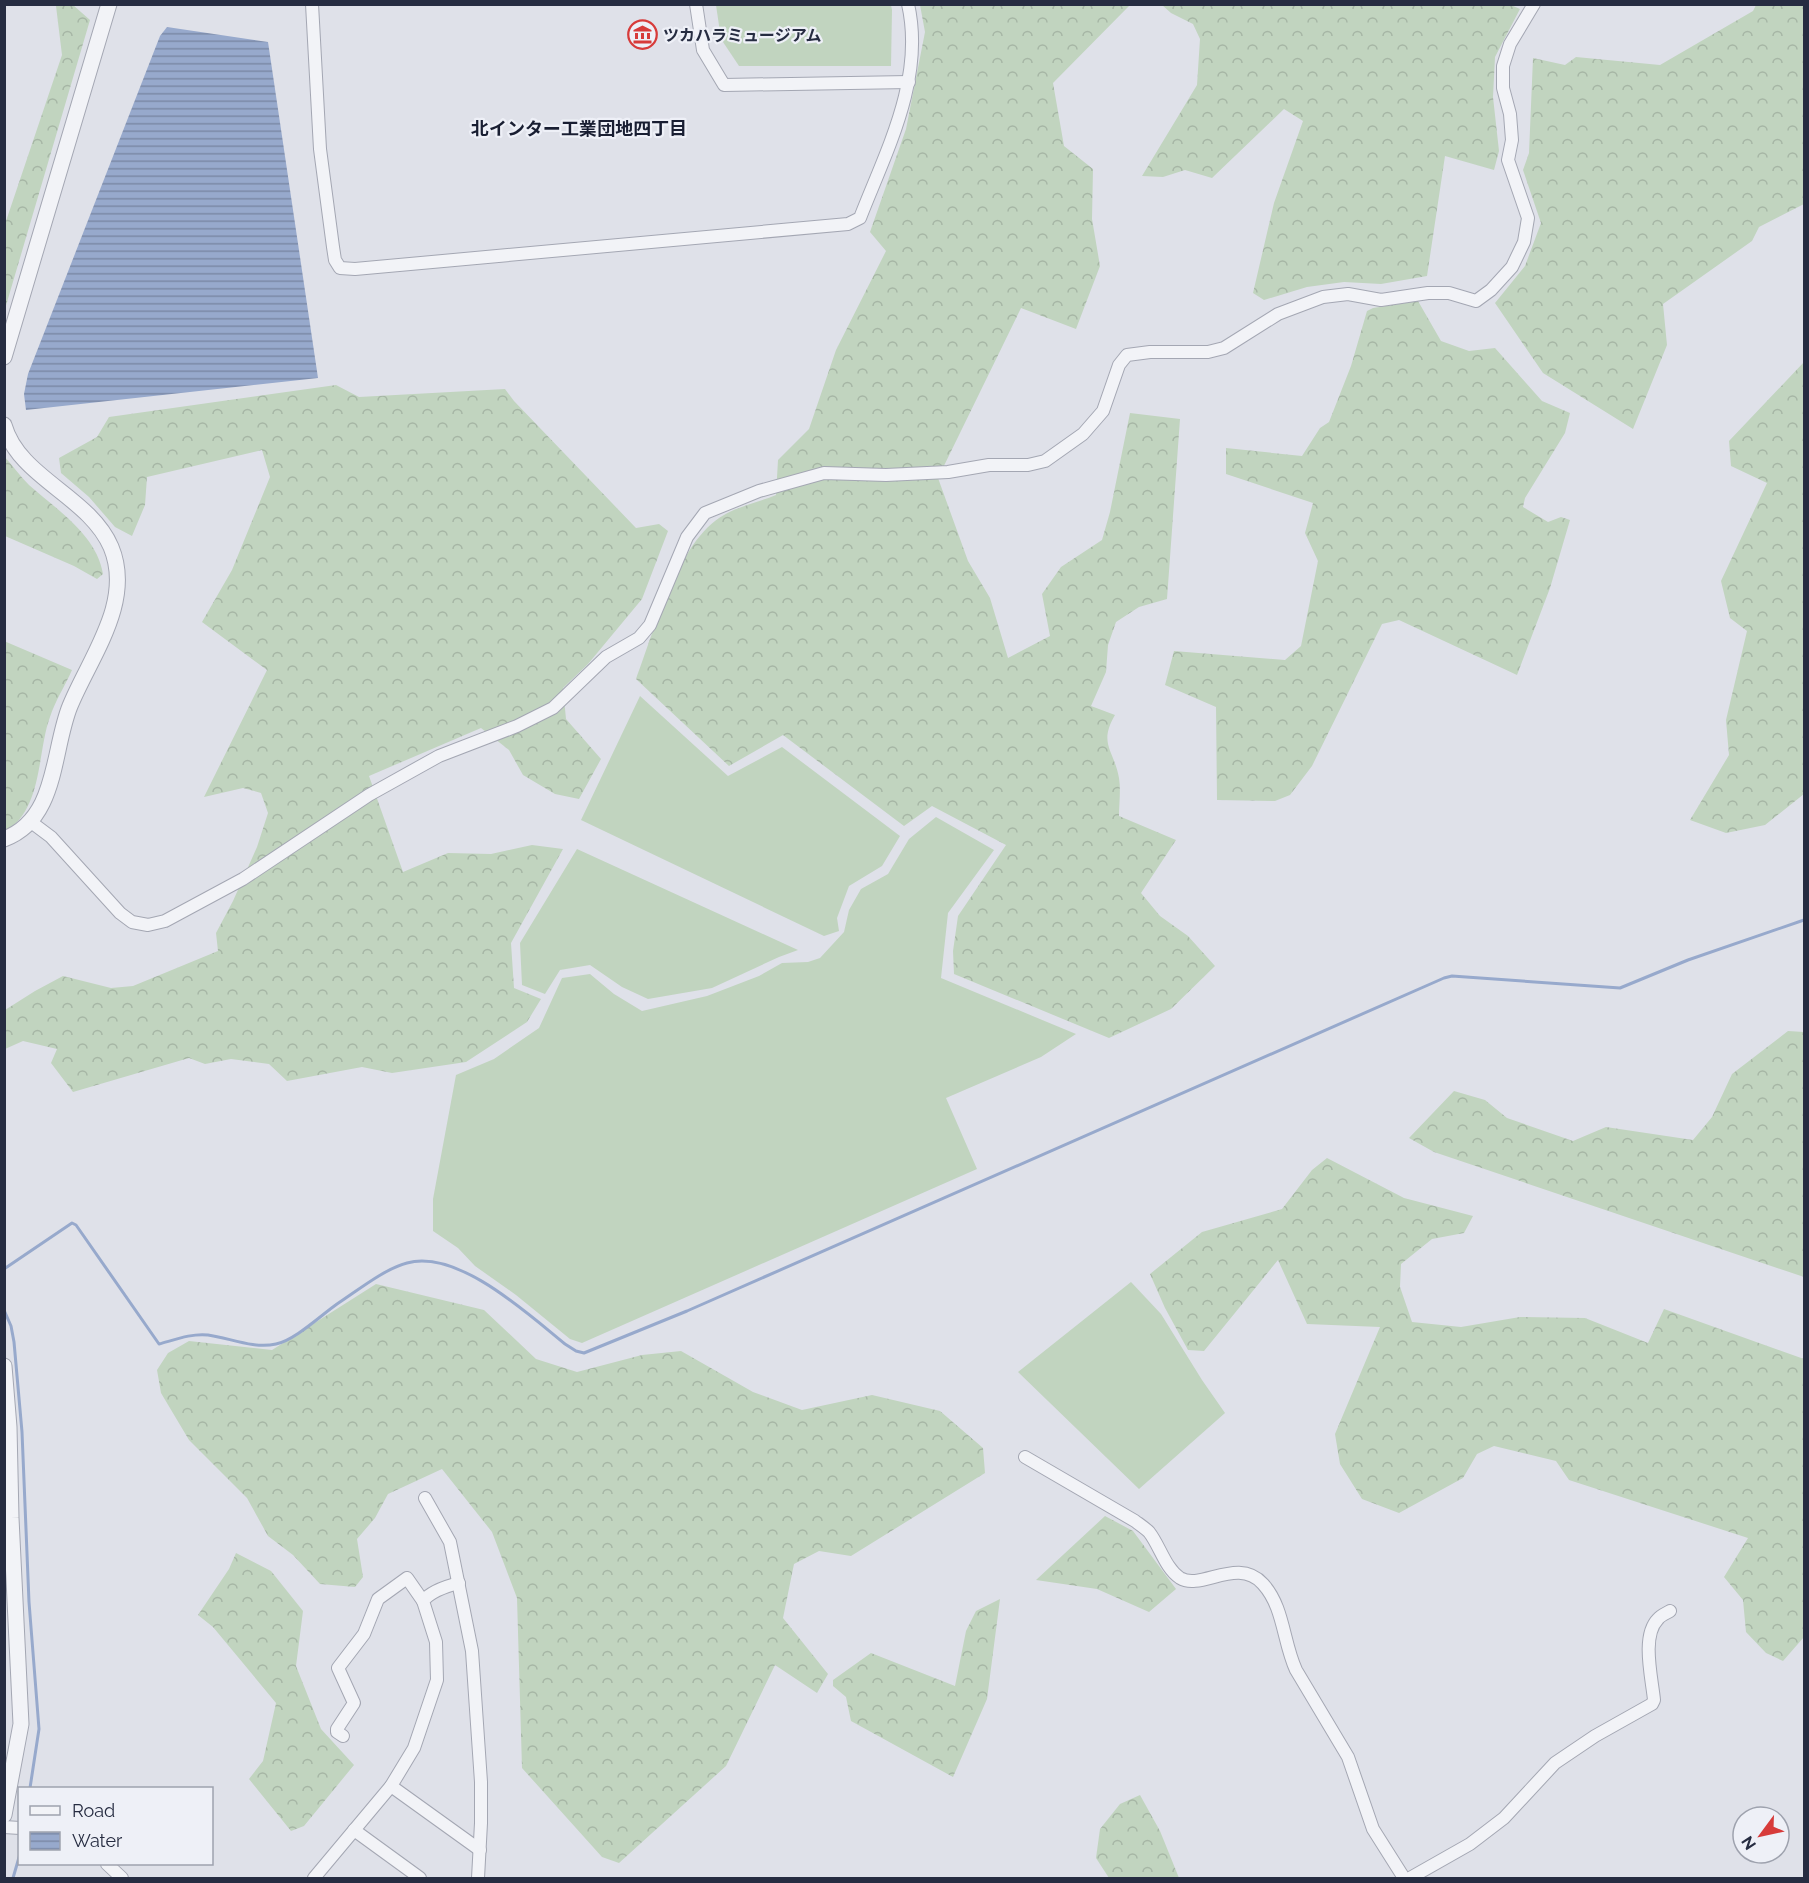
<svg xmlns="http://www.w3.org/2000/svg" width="1809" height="1883" viewBox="0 0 1809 1883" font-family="Raleway,'Noto Sans JP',sans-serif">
  <defs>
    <pattern id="forest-crowns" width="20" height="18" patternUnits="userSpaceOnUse" patternTransform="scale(1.5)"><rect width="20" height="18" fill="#c1d4bf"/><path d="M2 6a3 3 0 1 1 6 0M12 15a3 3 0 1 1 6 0" fill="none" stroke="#a6b6a5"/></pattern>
    <pattern id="water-rules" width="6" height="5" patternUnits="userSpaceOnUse" patternTransform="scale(1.5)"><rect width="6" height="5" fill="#97a9cc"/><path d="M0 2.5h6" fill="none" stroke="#7b8aa7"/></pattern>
  </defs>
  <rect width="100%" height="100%" fill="#dfe1e9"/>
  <!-- grass -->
  <g fill="#c1d4bf">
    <polygon points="716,5 891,5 892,10 891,66 739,66 721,39"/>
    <polygon points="640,696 728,776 782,747 900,836 882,866 849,886 837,918 839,931 824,936 581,820"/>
    <polygon points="936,817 994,850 948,913 941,978 1076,1034 1041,1057 946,1098 977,1169 582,1343 570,1339 516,1295 475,1266 458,1248 433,1231 433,1199 456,1075 494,1059 539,1028 562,978 590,974 614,994 642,1011 707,996 759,976 782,963 808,962 820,958 844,932 849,910 861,889 888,874 909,839"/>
    <polygon points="577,849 798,950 779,957 712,988 648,999 622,987 590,965 560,970 545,994 522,985 520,943"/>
    <polygon points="1131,1282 1161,1314 1202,1380 1225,1413 1139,1489 1018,1372"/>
  </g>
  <!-- forest -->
  <g fill="url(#forest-crowns)">
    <polygon points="73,5 90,20 5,309 5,224 62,55 56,6"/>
    <path d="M920,5H1130L1053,83L1064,146L1093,169L1092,219L1100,266L1076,329L1021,308L938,478L968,561L990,598L1008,658L1050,636L1042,594L1061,567L1102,540L1110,512L1130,413L1180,419L1167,599L1139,607L1116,622L1108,645L1106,672L1091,706L1115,715C1098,744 1114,750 1119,778C1121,790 1119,804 1119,816L1176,840L1141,893L1160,916L1188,936L1215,966L1171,1009L1109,1038L954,974L953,951L958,916L1006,845L932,806L904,826L783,735L729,766L636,679C654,632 678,540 724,515C739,506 759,502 776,495L778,460L809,429L836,350L886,251L870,232L906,129L925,32Z"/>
    <polygon points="1511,5 1520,9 1495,57 1493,97 1499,151 1494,170 1445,156 1427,276 1381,284 1344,282 1307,287 1264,300 1253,293 1274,203 1303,121 1284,109 1212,178 1185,170 1163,177 1142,176 1197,85 1200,39 1193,24 1171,13 1162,5"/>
    <polygon points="1756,5 1804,5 1804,204 1759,227 1752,241 1663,304 1667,345 1633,429 1543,373 1495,303 1525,266 1541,223 1523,170 1529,153 1533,58 1565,65 1576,57 1660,65 1753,11"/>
    <polygon points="1418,301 1441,341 1469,351 1495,348 1542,401 1570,413 1565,433 1525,498 1523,507 1548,522 1561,517 1570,520 1550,588 1517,675 1399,620 1382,624 1312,766 1290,795 1275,801 1217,800 1216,707 1165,685 1174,651 1285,660 1301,646 1318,561 1305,533 1313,503 1226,474 1226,448 1302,456 1320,428 1329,422 1351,366 1367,311 1373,308"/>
    <polygon points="1804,362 1804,794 1765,825 1726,833 1690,820 1729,755 1726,720 1747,631 1730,618 1721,581 1767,483 1731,466 1729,441"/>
    <polygon points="336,385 359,397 505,389 514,401 636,528 659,524 668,531 642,599 588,664 563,688 566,719 601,759 579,799 555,794 523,775 509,750 481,728 369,776 403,872 448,853 491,854 532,845 563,849 511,943 514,988 541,999 527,1022 466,1062 392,1073 362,1067 287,1081 269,1064 231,1059 205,1064 189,1058 73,1092 51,1063 57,1049 23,1041 5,1049 5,1010 35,991 63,976 111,988 133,986 218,951 216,933 233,901 257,847 268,813 261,793 243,788 204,797 267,670 202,622 232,570 270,477 262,450 147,477 145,505 132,536 115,527 89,497 61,473 59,458 97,437 109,417"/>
    <path d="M4,456C12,465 20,476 29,485C56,509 97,535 103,574L97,579L74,566L5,536Z"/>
    <path d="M4,641L72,670C65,686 55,701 50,717C37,752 43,811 4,832Z"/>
    <polygon points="1788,1031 1804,1032 1804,1277 1434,1152 1409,1138 1454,1091 1485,1100 1507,1118 1573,1141 1606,1127 1693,1140 1712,1117 1732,1074"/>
    <polygon points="1327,1158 1404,1198 1473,1216 1464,1233 1432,1239 1401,1264 1400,1287 1412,1322 1461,1327 1520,1317 1585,1318 1648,1343 1664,1309 1804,1359 1804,1637 1783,1661 1766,1653 1746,1632 1743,1600 1724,1577 1748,1538 1569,1480 1556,1461 1494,1446 1477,1454 1463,1478 1399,1513 1362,1499 1340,1464 1335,1434 1380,1327 1307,1324 1278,1260 1204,1351 1188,1350 1165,1308 1150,1274 1202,1232 1282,1209 1312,1170"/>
    <polygon points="376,1284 484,1310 536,1359 577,1372 642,1355 681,1351 753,1392 802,1410 872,1395 940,1411 983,1448 985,1473 851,1556 819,1551 794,1564 783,1618 828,1674 817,1693 775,1665 726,1766 619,1863 602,1857 522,1768 517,1598 492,1532 442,1469 388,1494 375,1518 357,1539 363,1577 355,1587 320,1584 293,1555 268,1536 247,1498 189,1440 161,1393 157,1370 168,1353 189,1341 272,1350"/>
    <polygon points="1105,1516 1133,1531 1176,1589 1149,1612 1097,1589 1036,1580"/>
    <polygon points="236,1553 271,1571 303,1611 296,1666 321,1729 354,1765 304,1826 291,1831 249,1779 263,1761 276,1703 213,1627 198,1615 229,1569"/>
    <polygon points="1000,1599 987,1699 953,1777 851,1721 846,1697 833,1686 833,1680 871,1653 955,1686 966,1631 976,1611"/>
    <polygon points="1140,1795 1160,1831 1179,1878 1109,1878 1096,1858 1100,1829 1120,1804"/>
  </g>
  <!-- water -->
  <polygon fill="url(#water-rules)" points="167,27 268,42 318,378 26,410 24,394 28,374 160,36"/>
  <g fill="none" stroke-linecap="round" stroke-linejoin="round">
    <!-- stream -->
    <g stroke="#97a9cc" stroke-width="3">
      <path d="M4,1269L72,1223L76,1225L159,1344C174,1340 192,1333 208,1335C230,1338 253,1349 276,1344C295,1340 320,1316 337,1304C357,1291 384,1269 407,1263C458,1249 528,1314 565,1344L576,1351L584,1353L687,1311L1444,978L1452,976L1620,988L1688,960L1804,920"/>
      <polyline points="4,1310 11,1326 14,1342 22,1432 29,1602 39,1729 30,1788"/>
      <polyline points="13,1878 20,1854"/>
    </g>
    <defs>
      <g id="minor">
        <path d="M312,4L320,149L333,247L335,260L340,268L355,269L848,224L860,218C886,151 925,79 908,4"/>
        <polyline points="696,4 703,50 724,85 909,82"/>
        <polyline points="31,822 51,837 120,913 132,922 148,925 165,921 243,879 369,795 439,756 517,726 553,708 606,657 639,638 650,625 687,537 705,513 759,491 824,473 886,475 948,472 989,465 1028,465 1045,461 1083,434 1103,411 1119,365 1127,355 1150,352 1208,352 1224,348 1278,314 1323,297 1348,294 1381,300 1428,293 1449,293 1476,301 1491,290 1512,267 1524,242 1528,218 1508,160 1512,140 1510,114 1503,88 1503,66 1510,44 1534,4"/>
        <path d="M1025,1457L1135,1521C1139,1524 1145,1528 1149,1532C1160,1546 1165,1568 1180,1578C1201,1591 1238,1556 1263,1584C1284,1607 1283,1642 1296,1670L1348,1757L1373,1829L1404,1878"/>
        <polyline points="425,1498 450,1542 472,1651 481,1782 481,1823 478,1878"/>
        <polyline points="343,1736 337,1732 337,1729 354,1703 338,1668 364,1634 378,1599 407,1578 423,1601"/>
        <polyline points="391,1786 480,1850"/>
        <polyline points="4,1827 20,1828"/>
        <polyline points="354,1830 420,1878"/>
        <polyline points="107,1864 122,1878"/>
        <path d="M314,1878L391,1786L414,1748L437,1680L436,1642L423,1601C431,1591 447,1586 459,1583"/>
        <path d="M1410,1878L1470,1844L1504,1818L1555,1763L1595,1736L1652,1704L1654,1700C1652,1678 1641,1636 1658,1619C1661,1615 1667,1613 1670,1611"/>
      </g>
      <g id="tertiary">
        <polyline points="4,357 109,4"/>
        <path d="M4,425C19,478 89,496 111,547C134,602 90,657 70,706C52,750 58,819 4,839"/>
        <polyline points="4,1366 9,1427 11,1518 21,1724 4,1815"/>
      </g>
    </defs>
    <!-- minor casing -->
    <use href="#minor" stroke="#a4a7b3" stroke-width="14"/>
    <!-- tertiary casing -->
    <use href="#tertiary" stroke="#a4a7b3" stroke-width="17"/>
    <!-- minor -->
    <use href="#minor" stroke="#f2f3f7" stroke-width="12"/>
    <!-- tertiary -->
    <use href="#tertiary" stroke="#f2f3f7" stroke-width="15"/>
  </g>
  <!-- icons -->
  <defs>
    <symbol id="museum-ring" viewBox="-11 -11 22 22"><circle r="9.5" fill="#eef0f7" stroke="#d73b3a" stroke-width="1.5"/><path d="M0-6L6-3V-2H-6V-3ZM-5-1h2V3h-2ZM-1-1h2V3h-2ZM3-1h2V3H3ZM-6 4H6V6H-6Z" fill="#d73b3a"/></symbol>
  </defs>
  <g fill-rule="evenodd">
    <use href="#museum-ring" x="626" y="18" width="33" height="33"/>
  </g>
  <g text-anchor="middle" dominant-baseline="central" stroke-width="4.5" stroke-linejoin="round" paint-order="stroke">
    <!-- poi labels -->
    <g font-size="16" font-weight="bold" fill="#262c41" stroke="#eef0f7" text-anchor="start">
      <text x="663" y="35">ツカハラミュージアム</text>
    </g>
    <!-- neighbourhood labels -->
    <g font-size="18" font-weight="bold" fill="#191e32" stroke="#eef0f7">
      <text x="579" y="128">北インター工業団地四丁目</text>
    </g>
  </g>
  <!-- border -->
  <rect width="1809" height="1883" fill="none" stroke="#262c41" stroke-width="12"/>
  <!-- legend -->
  <rect x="18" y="1787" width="195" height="78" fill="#eef0f7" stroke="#9ea2ae" stroke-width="1.5"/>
  <rect x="30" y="1806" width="30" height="9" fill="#f2f3f7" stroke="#9ea2ae" stroke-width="1.5"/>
  <text x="72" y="1817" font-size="18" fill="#262c41">Road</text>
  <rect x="30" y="1832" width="30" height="18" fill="url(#water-rules)" stroke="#9ea2ae" stroke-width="1.5"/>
  <text x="72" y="1847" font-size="18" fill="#262c41">Water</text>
  <!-- north arrow -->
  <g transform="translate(1761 1835) rotate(237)"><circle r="28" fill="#eef0f7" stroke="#9ea2ae" stroke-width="1.5"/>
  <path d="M0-4.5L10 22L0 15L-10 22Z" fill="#d73b3a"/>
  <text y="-9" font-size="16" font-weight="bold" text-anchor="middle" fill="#262c41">N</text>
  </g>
</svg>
